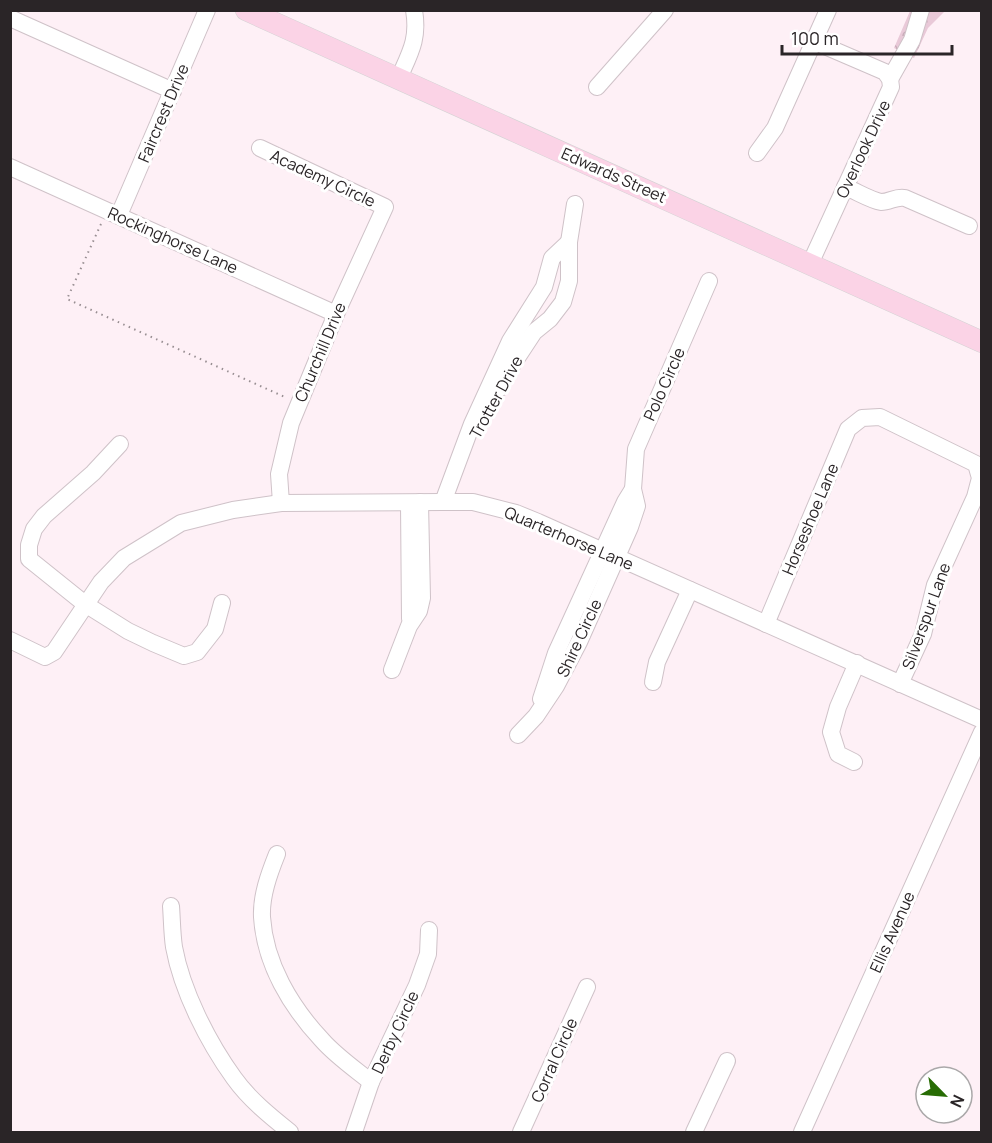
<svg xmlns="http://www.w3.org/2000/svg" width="992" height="1143" viewBox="0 0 992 1143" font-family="Manrope,sans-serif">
  <defs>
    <pattern id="park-crowns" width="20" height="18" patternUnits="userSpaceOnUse" patternTransform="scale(1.5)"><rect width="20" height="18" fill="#e9c9d8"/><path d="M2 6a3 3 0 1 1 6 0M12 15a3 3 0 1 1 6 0" fill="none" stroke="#c8acb9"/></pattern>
  </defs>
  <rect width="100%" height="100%" fill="#fef0f6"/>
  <!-- park -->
  <polygon fill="url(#park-crowns)" points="910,11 945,11 928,28 914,58 894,48"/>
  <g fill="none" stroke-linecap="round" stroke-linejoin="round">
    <defs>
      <g id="minor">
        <polyline points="10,18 173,91"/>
        <path d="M399,78C410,53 419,39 414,10"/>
        <polyline points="890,79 912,40 921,10"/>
        <polyline points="597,87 665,10"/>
        <polyline points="260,148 385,207 336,314 291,423 279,474 281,503"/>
        <polyline points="757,153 775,128 828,10"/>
        <polyline points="10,167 336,314"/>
        <path d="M845,187C856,191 870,200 881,202C890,202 896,196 905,198L969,226"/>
        <polyline points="119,215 207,10"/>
        <polyline points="810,264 891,87 890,79 885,72 813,41"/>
        <polyline points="500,388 507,373 534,332 550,319 563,302 569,281 569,242 575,204"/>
        <polyline points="120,444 93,473 44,516 34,529 29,545 29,559 85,604 128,631 153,643 184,656 197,652 215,629 222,603"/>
        <polyline points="443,502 472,424 510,341 544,287 552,258 569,242"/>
        <polyline points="409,503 410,619"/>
        <polyline points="766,624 848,429 862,418 880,417 976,464 980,478 975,497 935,585 923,634 900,684"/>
        <polyline points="10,640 45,657 54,652 101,582 124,558 181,523 233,510 281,503 443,502 473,502 516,513 538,522 982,720"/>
        <polyline points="392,670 409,626 419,611 422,598 420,502"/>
        <polyline points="653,682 657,662 690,590"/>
        <polyline points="541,699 556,653 625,502 633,489"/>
        <polyline points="518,735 536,716 556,686 579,642 630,527 637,506 633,489 636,449 709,281"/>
        <polyline points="854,762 838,754 831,732 838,707 857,663"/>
        <path d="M277,854C269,874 261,896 262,917C265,964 291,1007 322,1040C336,1056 355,1069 371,1082"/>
        <path d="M171,906C172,919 172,934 174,947C182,991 208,1042 234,1078C249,1099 270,1116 290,1132"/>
        <polyline points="354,1132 371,1082 417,985 428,954 429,930"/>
        <polyline points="521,1132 587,987"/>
        <polyline points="694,1132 727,1061"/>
        <polyline points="802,1132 982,732"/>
      </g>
      <polyline id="major" points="246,10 982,342"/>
    </defs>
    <!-- minor casing -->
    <use href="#minor" stroke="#cfc2c8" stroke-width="18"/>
    <!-- major casing -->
    <use href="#major" stroke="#d4d3d4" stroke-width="22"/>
    <!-- path -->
    <polyline stroke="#988e92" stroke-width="2" stroke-dasharray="1.5 4.5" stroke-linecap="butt" points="101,224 67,299 287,398"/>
    <!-- minor -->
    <use href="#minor" stroke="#fff" stroke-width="16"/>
    <!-- major -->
    <use href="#major" stroke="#fbd3e6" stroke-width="21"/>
  </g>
  <g text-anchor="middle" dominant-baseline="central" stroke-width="6" stroke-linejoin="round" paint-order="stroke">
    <!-- street labels -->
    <g font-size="16" fill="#2a2527" stroke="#fff">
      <text transform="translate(163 113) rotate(-67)">Faircrest Drive</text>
      <text transform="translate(863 149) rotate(-65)">Overlook Drive</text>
      <text transform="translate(614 175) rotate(24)">Edwards Street</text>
      <text transform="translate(323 178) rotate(25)">Academy Circle</text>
      <text transform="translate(173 240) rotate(24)">Rockinghorse Lane</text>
      <text transform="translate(320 352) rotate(-67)">Churchill Drive</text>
      <text transform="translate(664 384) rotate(-66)">Polo Circle</text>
      <text transform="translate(496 397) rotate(-61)">Trotter Drive</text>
      <text transform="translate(810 519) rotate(-67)">Horseshoe Lane</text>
      <text transform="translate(569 538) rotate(23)">Quarterhorse Lane</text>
      <text transform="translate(926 616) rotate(-70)">Silverspur Lane</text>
      <text transform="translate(579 638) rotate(-65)">Shire Circle</text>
      <text transform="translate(892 932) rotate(-66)">Ellis Avenue</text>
      <text transform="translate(395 1032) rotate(-65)">Derby Circle</text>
      <text transform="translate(554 1060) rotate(-66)">Corral Circle</text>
    </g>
  </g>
  <!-- border -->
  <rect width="992" height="1143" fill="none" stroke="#2a2527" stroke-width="24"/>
  <!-- north arrow -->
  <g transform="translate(944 1095) rotate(115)"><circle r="28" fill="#ffffff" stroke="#aaa8a9" stroke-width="1.5"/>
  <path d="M0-4.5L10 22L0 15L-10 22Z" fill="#276c04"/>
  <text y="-9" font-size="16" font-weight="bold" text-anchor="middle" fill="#2a2527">N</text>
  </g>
  <!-- scale -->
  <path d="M782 45v9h170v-9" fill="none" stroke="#2a2527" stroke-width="3"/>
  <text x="791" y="45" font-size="18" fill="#2a2527" stroke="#ffffff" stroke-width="4.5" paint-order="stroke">100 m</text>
</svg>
